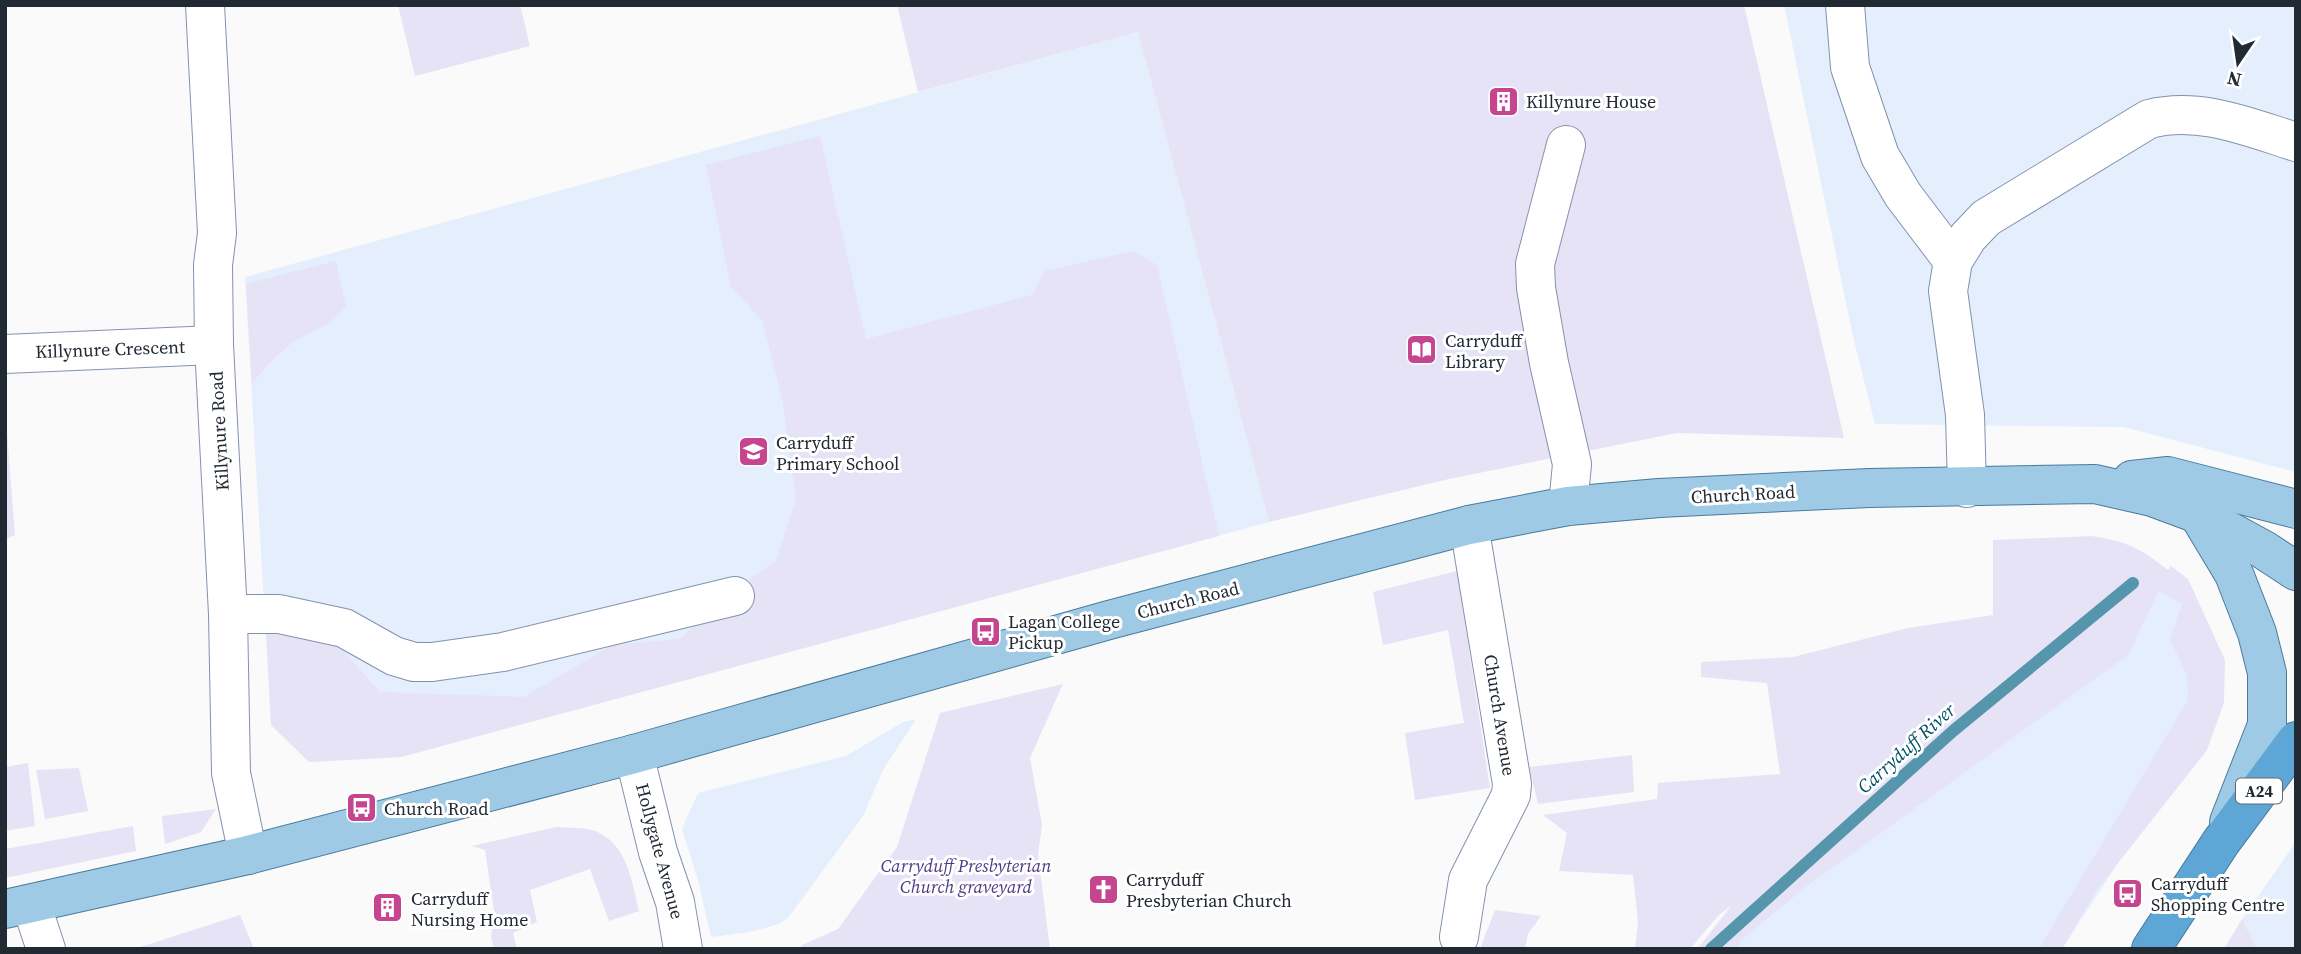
<svg xmlns="http://www.w3.org/2000/svg" width="2301" height="954" viewBox="0 0 2301 954" font-family="'Source Serif 4',serif">
  <rect width="100%" height="100%" fill="#fafafa"/>
  <!-- built -->
  <g fill="#e4eefc">
    <polygon points="1784,5 2296,5 2296,472 2124,427 1875,424 1854,341"/>
    <polygon points="1138,32 1269,522 401,757 309,762 271,725 245,277"/>
    <polygon points="2171,566 2224,674 2207,750 2120,860 2062,949 1736,949 1741,941 1806,887 2127,655"/>
    <polygon points="916,719 883,770 863,816 788,918 779,924 750,932 711,937 698,880 682,829 698,793 846,756 903,722"/>
    <polygon points="2296,842 2296,949 2257,949 2242,919"/>
  </g>
  <!-- green -->
  <g fill="#e6e3f7">
    <polygon points="398,5 520,5 530,46 415,76"/>
    <polygon points="897,5 1744,5 1844,438 1677,433 1449,479 1269,522 1138,32 918,92"/>
    <polygon points="820,136 866,339 1032,295 1045,271 1133,251 1157,265 1219,536 401,757 309,762 271,725 266,625 325,631 380,692 524,697 612,645 680,639 721,599 776,561 796,499 782,398 762,320 731,287 706,165"/>
    <path d="M336,261L346,306C333,326 306,332 287,347C274,357 263,371 252,383L246,284Z"/>
    <polygon points="5,408 15,535 5,539"/>
    <path d="M2092,536C2128,542 2140,548 2168,570L2171,566L2188,579L2225,660L2224,703L2207,750L2096,891L2062,949H2039L2188,700L2187,676L2170,639L2182,604L2159,591L2128,655L1806,887L1741,941L1737,949H1697L1732,905L1718,916L1690,949H1635L1638,922L1633,875L1559,871L1567,833L1543,815L1657,799L1658,783L1780,774L1767,683L1701,677V662L1793,657L1908,628L1993,615V540Z"/>
    <polygon points="1457,571 1490,788 1415,800 1405,733 1464,723 1448,630 1383,645 1373,592"/>
    <polygon points="1063,684 1030,758 1042,825 1038,855 1050,949 800,949 802,945 838,929 897,847 940,713"/>
    <polygon points="1632,755 1634,792 1538,804 1529,767"/>
    <polygon points="28,763 35,826 5,831 5,767"/>
    <polygon points="79,768 88,811 45,819 36,770"/>
    <polygon points="216,809 201,832 165,844 162,816"/>
    <polygon points="133,826 136,851 5,878 5,849"/>
    <path d="M556,827C568,828 584,827 595,831C627,843 632,882 639,911L609,921L590,869L530,890L537,922L513,933L517,949H494L491,937L494,911L485,850L472,846Z"/>
    <polygon points="1495,910 1541,916 1528,934 1525,949 1480,949"/>
    <polygon points="240,915 254,949 134,949"/>
    <polygon points="2242,919 2257,949 2224,949"/>
  </g>
  <g fill="none" stroke-linecap="round" stroke-linejoin="round">
    <!-- stream -->
    <polyline stroke="#5696ac" stroke-width="12" points="1711,949 1953,731 2133,583"/>
    <defs>
      <g id="minor">
        <polyline points="205,5 217,233 213,265 214,345 228,614 231,773 248,855"/>
        <polyline points="1845,5 1850,67 1880,156 1903,195 1953,261"/>
        <polyline points="1566,145 1535,264 1536,288 1549,363 1572,464 1568,506"/>
        <polyline points="5,354 214,345"/>
        <path d="M1967,488L1965,415L1948,291L1953,261L1968,237L1986,218L2149,119C2199,106 2248,127 2296,142"/>
        <polyline points="228,614 279,614 344,628 394,656 414,662 432,662 503,652 735,596"/>
        <polyline points="634,754 658,852 675,902 683,949"/>
        <polyline points="31,904 46,949"/>
        <polyline points="1459,937 1468,880 1511,795 1512,784 1469,525"/>
      </g>
      <g id="major">
        <polyline points="2132,480 2168,476 2296,509"/>
        <polyline points="2198,514 2234,574 2257,633 2267,673 2267,725 2229,822"/>
        <polyline points="5,909 248,855 634,754 1109,620 1469,525 1568,506 1659,498 1869,488 2095,484 2152,497 2198,514 2264,550 2296,571"/>
      </g>
      <polyline id="highway" points="2151,949 2221,842 2296,741"/>
    </defs>
    <!-- minor casing -->
    <use href="#minor" stroke="#8093ad" stroke-width="40"/>
    <!-- major casing -->
    <use href="#major" stroke="#497a9c" stroke-width="40"/>
    <!-- highway casing -->
    <use href="#highway" stroke="#497a9c" stroke-width="40"/>
    <!-- minor -->
    <use href="#minor" stroke="#fff" stroke-width="38"/>
    <!-- major -->
    <use href="#major" stroke="#9ecae6" stroke-width="38"/>
    <!-- highway -->
    <use href="#highway" stroke="#5ea6d5" stroke-width="38"/>
  </g>
  <!-- icons -->
  <defs>
    <symbol id="building-square" viewBox="-11 -11 22 22"><rect x="-9" y="-9" width="18" height="18" rx="4" fill="#c5458f" stroke="#fff"/><path d="M-4-6H4V6H1V3H-1V6H-4ZM-2.5-4.3h1.7v1.8h-1.7ZM.8-4.3h1.7v1.8H.8ZM-2.5-1h1.7V.8h-1.7ZM.8-1h1.7V.8H.8Z" fill="#fff"/></symbol>
    <symbol id="library-square" viewBox="-11 -11 22 22"><rect x="-9" y="-9" width="18" height="18" rx="4" fill="#c5458f" stroke="#fff"/><path d="M-6-4Q-3-5.5-.7-3.5V5Q-3 3-6 4ZM6-4Q3-5.5 .7-3.5V5Q3 3 6 4Z" fill="#fff"/></symbol>
    <symbol id="school-square" viewBox="-11 -11 22 22"><rect x="-9" y="-9" width="18" height="18" rx="4" fill="#c5458f" stroke="#fff"/><path d="M0-5L7-2L0 1L-7-2ZM-4 1L0 2.5L4 1V4Q0 6-4 4Z" fill="#fff"/></symbol>
    <symbol id="bus-square" viewBox="-11 -11 22 22"><rect x="-9" y="-9" width="18" height="18" rx="4" fill="#c5458f" stroke="#fff"/><path d="M-5-6H5V4H4V6H2V4H-2V6H-4V4H-5ZM-3.5-4V0h7V-4ZM-3.5 1.2v1.5H-2V1.2ZM2 1.2v1.5H3.5V1.2Z" fill="#fff"/></symbol>
    <symbol id="church-square" viewBox="-11 -11 22 22"><rect x="-9" y="-9" width="18" height="18" rx="4" fill="#c5458f" stroke="#fff"/><path d="M-1.2-6h2.4v3.5h3.3v2.4h-3.3V6h-2.4V-.1h-3.3v-2.4h3.3Z" fill="#fff"/></symbol>
  </defs>
  <g fill-rule="evenodd">
    <use href="#building-square" x="1486" y="84" width="35" height="35"/>
    <use href="#library-square" x="1404" y="332" width="35" height="35"/>
    <use href="#school-square" x="736" y="434" width="35" height="35"/>
    <use href="#bus-square" x="968" y="614" width="35" height="35"/>
    <use href="#bus-square" x="344" y="790" width="35" height="35"/>
    <use href="#church-square" x="1086" y="872" width="35" height="35"/>
    <use href="#bus-square" x="2110" y="876" width="35" height="35"/>
    <use href="#building-square" x="370" y="890" width="35" height="35"/>
  </g>
  <g text-anchor="middle" dominant-baseline="central" stroke-width="6" stroke-linejoin="round" paint-order="stroke">
    <!-- shield labels -->
    <rect fill="#fff" stroke="#646970" stroke-width="2" x="2236" y="778.5" width="46" height="25" rx="5"/>
    <g font-size="16" font-weight="bold" fill="#212933">
      <text x="2259" y="791">A24</text>
    </g>
    <!-- poi labels -->
    <g font-size="18" fill="#212933" stroke="#fff" text-anchor="start">
      <text x="1526" y="101">Killynure House</text>
      <text x="1445" y="340">Carryduff<tspan x="1445" dy="21">Library</tspan></text>
      <text x="776" y="442">Carryduff<tspan x="776" dy="21">Primary School</tspan></text>
      <text x="1008" y="621">Lagan College<tspan x="1008" dy="21">Pickup</tspan></text>
      <text x="384" y="808">Church Road</text>
      <text x="1126" y="879">Carryduff<tspan x="1126" dy="21">Presbyterian Church</tspan></text>
      <text x="2151" y="883">Carryduff<tspan x="2151" dy="21">Shopping Centre</tspan></text>
      <text x="411" y="898">Carryduff<tspan x="411" dy="21">Nursing Home</tspan></text>
    </g>
    <!-- street labels -->
    <g font-size="18" fill="#212933" stroke="#fff">
      <text transform="translate(110 349) rotate(-2)">Killynure Crescent</text>
      <text transform="translate(219 431) rotate(-93)">Killynure Road</text>
      <text transform="translate(1743 494) rotate(-3)">Church Road</text>
      <text transform="translate(1188 600) rotate(-14)">Church Road</text>
      <text transform="translate(1500 715) rotate(81)">Church Avenue</text>
      <text transform="translate(660 851) rotate(75)">Hollygate Avenue</text>
    </g>
    <!-- park labels -->
    <g font-size="18" font-style="italic" fill="#503a87" stroke="#fff">
      <text x="966" y="865">Carryduff Presbyterian<tspan x="966" dy="21">Church graveyard</tspan></text>
    </g>
    <!-- water labels -->
    <g font-size="19" font-style="italic" fill="#005164" stroke="#fff">
      <text transform="translate(1906 748) rotate(-42)">Carryduff River</text>
    </g>
  </g>
  <!-- border -->
  <rect width="2301" height="954" fill="none" stroke="#212933" stroke-width="14"/>
  <!-- north arrow -->
  <g transform="translate(2238 63) rotate(193)" stroke="#ffffff" stroke-width="5" paint-order="stroke">
  <path d="M0-5L12 26L0 18L-12 26Z" fill="#212933"/>
  <text y="-10" font-size="19" font-weight="bold" text-anchor="middle" fill="#212933">N</text>
  </g>
</svg>
